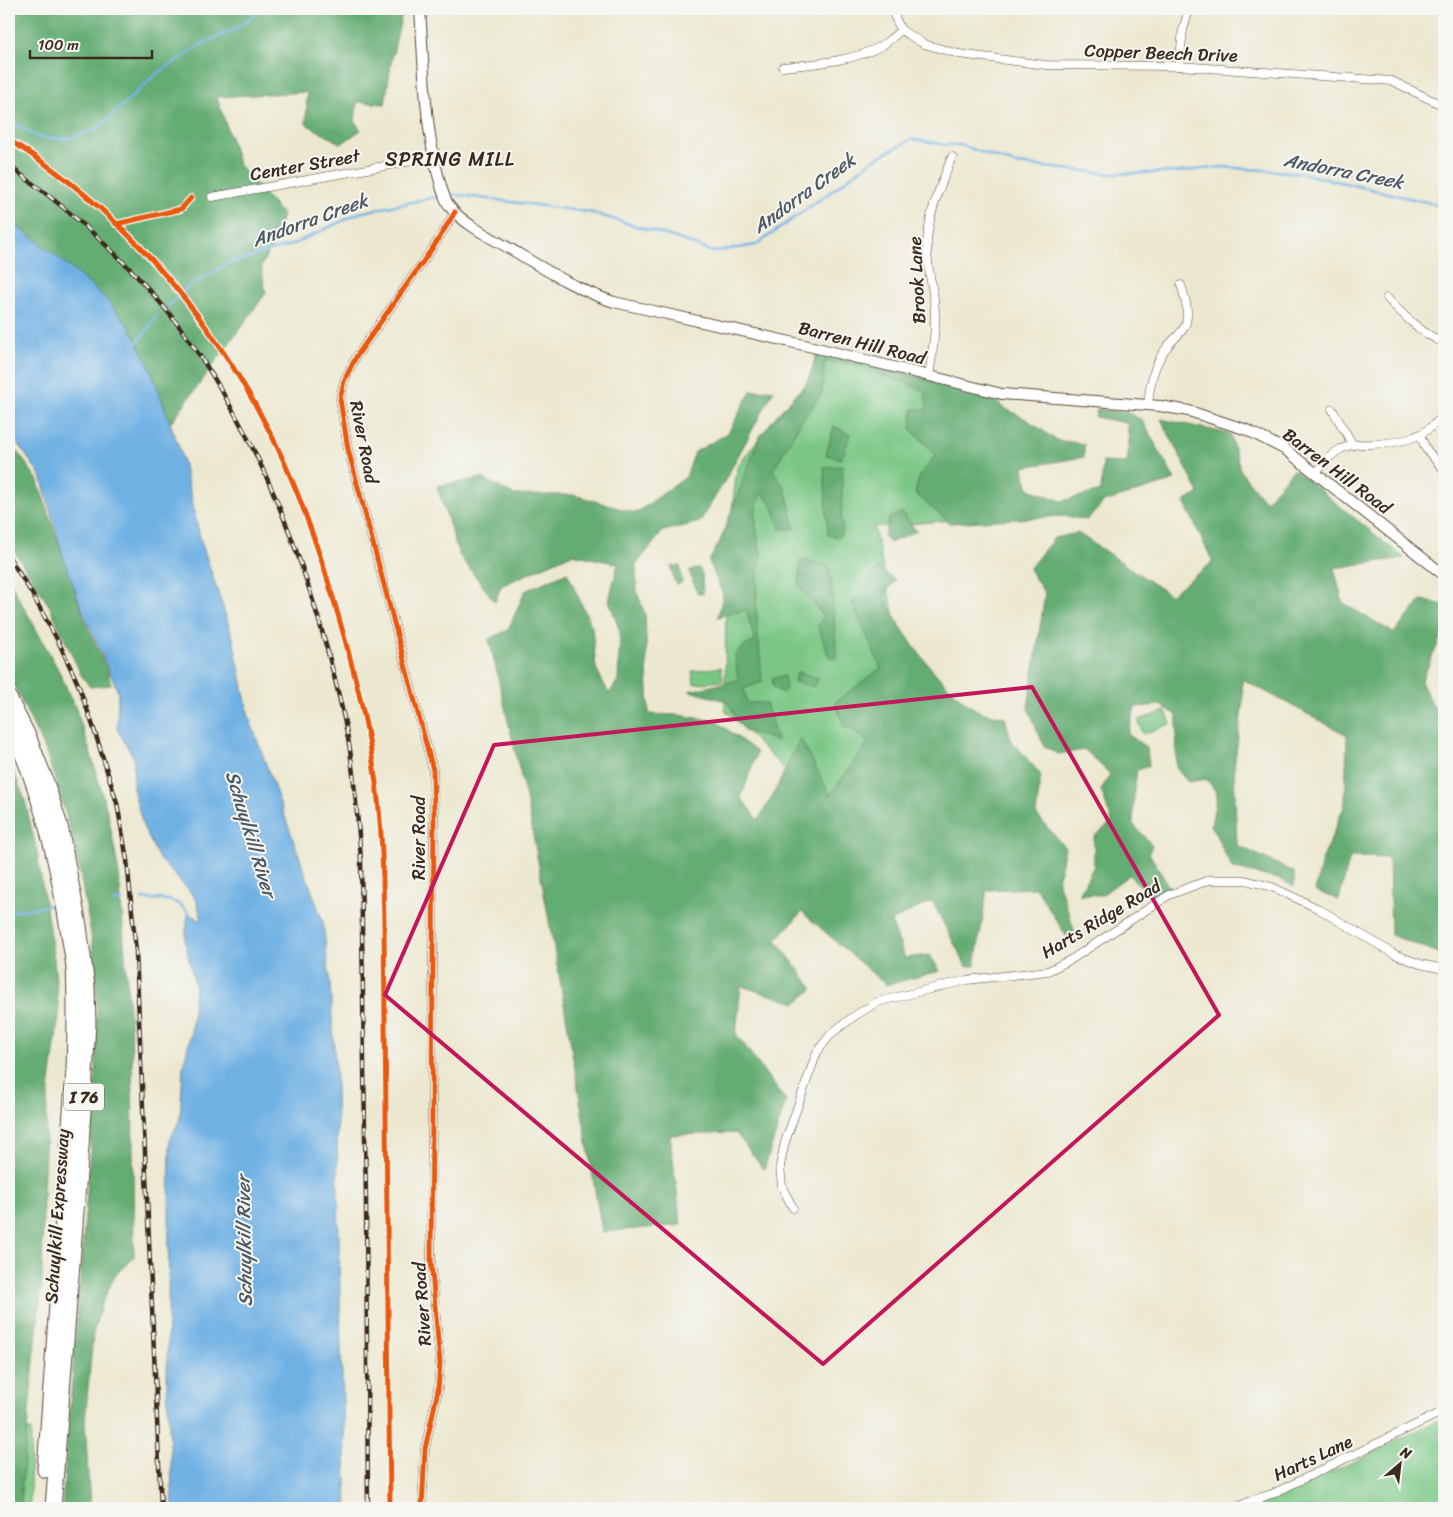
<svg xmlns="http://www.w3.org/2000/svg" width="1453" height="1517" viewBox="0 0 1453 1517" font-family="Sriracha,sans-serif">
  <rect width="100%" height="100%" fill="#f6f6f2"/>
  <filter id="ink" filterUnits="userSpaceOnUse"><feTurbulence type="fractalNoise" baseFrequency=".02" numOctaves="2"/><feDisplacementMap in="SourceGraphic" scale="10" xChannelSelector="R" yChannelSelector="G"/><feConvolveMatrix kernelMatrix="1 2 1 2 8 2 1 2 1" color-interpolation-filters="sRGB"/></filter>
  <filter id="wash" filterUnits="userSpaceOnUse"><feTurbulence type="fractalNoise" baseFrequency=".0096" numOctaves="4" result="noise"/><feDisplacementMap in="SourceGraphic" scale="20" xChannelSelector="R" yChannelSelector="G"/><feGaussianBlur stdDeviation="1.12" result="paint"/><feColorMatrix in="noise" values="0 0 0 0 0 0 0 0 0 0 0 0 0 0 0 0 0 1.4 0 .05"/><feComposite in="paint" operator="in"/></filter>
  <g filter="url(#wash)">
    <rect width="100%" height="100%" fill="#ece8d0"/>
    <!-- green -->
    <g fill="#7ac785" stroke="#5a7852">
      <polygon points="817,348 976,391 1001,400 997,435 1044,512 874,527 913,702 915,786 827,808 796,781 725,710 726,559 737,467 776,416 810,379"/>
      <polygon points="721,667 723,681 694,684 692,671"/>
      <polygon points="1166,711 1171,724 1143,734 1138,720"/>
      <polygon points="1444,1417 1444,1508 1259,1508 1266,1501 1369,1455"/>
      <polygon points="9,1428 31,1430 30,1508 9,1508"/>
    </g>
    <!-- forest -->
    <g fill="#63ac72" stroke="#4f6b48">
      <polygon points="9,9 403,9 392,58 385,104 357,102 355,122 361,130 341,144 306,124 307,92 217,97 239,165 283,215 275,242 261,266 266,293 170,424 151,370 130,327 103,296 56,256 9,221"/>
      <polygon points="818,354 865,363 864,366 825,361 822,393 800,424 773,470 785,488 795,529 780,529 773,507 761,492 755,514 758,541 762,557 758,571 756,607 762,682 744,689 747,703 766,703 777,741 744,730 727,701 689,691 738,680 735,654 745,646 755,641 746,610 718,617 723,595 709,561 720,541 760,436 806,384"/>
      <polygon points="876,367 968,390 1026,419 1056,440 1084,444 1084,457 1023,467 1029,489 1062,501 1101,491 1103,462 1127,463 1129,441 1127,423 1095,417 1097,409 1128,413 1142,420 1175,480 1104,502 1087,520 1064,516 950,523 915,493 920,475 936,455 911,429 913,409 927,410 925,391 872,371"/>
      <path d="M774,390L724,482L700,522L663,531L636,565L637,592L645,614L649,714L679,715L716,721L757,752L741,798L758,820L775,791L800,738L830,795L868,743L855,731L844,727L835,702L881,668L852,603L878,568L896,580L883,595C902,634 938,684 975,709C982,714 996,715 1005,717L1011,740L1041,775L1036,814L1065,848L1058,881L1075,933L1070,942L1036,888L987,890L975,966H966L932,901L891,921L905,958L930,955L940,971L886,985L802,912L776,940L813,989L796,1003L741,986L736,1034L786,1101L764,1170L736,1133L670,1135L681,1225L602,1232L561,986L528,807L489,639L508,630L525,591L567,572L592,627L596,668L609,694L618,680L620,632L609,600L618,564L572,554L501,586L495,602L459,555L437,486L482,478L514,495H574L636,513L686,477L695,452L728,433L751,391Z"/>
      <polygon points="1161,419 1230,434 1241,472 1265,502 1294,469 1404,558 1334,568 1343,603 1394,633 1422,600 1444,605 1444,630 1421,682 1444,726 1444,955 1391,935 1389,858 1350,857 1339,900 1315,891 1322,861 1345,804 1347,735 1242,679 1243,701 1234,767 1237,845 1294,872 1294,887 1282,880 1232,868 1211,825 1217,794 1207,779 1188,782 1176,768 1177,715 1160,705 1135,707 1128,734 1147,748 1149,766 1137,770 1134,791 1133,824 1152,845 1149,853 1169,887 1154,899 1129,875 1102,895 1079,894 1094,866 1094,837 1112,822 1101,790 1110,774 1085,750 1058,754 1044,746 1028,708 1045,594 1029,569 1054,538 1078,533 1170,595 1213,562 1184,502 1199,493"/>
      <polygon points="834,426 851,435 841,459 826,455"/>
      <polygon points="9,440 37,479 84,618 108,672 111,685 90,687 81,675 50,607 9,543"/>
      <polygon points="843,466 841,518 843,530 839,537 828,535 824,467"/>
      <polygon points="902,512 916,531 890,543 884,537 889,518"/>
      <polygon points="800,559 830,566 837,658 829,657 818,626 823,616 799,585"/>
      <polygon points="671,566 680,566 682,582 678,585 674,580"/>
      <polygon points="699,568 702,573 703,594 698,594 689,571"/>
      <polygon points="9,580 59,671 76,709 90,751 109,818 119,874 132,1050 134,1257 116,1274 102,1303 93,1334 85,1421 90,1508 62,1508 89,1165 96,1069 97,1001 92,940 79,868 66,815 46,752 9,675"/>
      <polygon points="797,672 819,678 814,687 794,682"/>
      <polygon points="784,676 786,689 782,693 773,687 772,678"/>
      <polygon points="9,761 25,800 37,852 54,959 59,1015 47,1106 43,1195 42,1281 21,1491 22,1508 9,1508"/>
    </g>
    <!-- water -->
    <polygon fill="#6fb1e4" stroke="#556e81" points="9,220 56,256 103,296 130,327 151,370 181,453 201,541 233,638 249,717 323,922 330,984 336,1079 341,1349 347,1508 173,1508 167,1386 170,1140 180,1119 183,1067 191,1033 195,986 185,941 188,913 199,920 202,919 196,900 188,889 159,859 143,826 133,788 134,758 117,729 118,691 81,607 63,556 41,476 9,432"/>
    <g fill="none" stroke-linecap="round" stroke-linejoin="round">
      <!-- stream -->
      <g stroke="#6fb1e4" stroke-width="2.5">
        <polyline points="9,120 37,137 65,139 96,130 155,75 202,44 239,27 261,9"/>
        <polyline points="446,195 450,194 589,212 676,238 713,252 756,245 836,188 871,161 912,139 945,145 961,145 1015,164 1112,174 1177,172 1222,167 1301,173 1444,206"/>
        <polyline points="168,306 192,284 227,264 294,244 359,213 440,196"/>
        <polyline points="136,345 157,316"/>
        <path d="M142,899C160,899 178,897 189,914"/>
        <polyline points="113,901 122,901"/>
        <polyline points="9,912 51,905"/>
      </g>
    </g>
  </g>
  <g filter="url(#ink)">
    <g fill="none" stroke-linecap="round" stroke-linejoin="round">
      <defs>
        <g id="minor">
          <polyline points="891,9 901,30 924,44 959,54 1046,65 1179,66 1392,81 1444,106"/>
          <polyline points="1179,66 1183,30 1189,9"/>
          <path d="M783,67C813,64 856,61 883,45C889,41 895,35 901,30"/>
          <polyline points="212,197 434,157"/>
          <path d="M1387,298C1404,316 1421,333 1444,343"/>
          <path d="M929,376C933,350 937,325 934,299C931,280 926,261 927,242C929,212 941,184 952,157"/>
          <path d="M1148,405C1150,384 1153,365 1167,347C1172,340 1184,332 1186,323C1189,309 1185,298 1181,285"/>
          <polyline points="1332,409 1353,445"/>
          <polyline points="1420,435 1426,449 1444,470"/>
          <path d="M1316,473C1323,465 1330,454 1341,449C1350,444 1361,444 1371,444C1403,443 1422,439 1444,415"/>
          <polyline points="793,1208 782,1187 780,1166 785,1142 817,1052 832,1033 853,1017 877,1002 967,980 1048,971 1072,959 1169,895 1209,880 1245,880 1272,887 1317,908 1394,954 1420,964 1444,969"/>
          <polyline points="422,1508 425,1449 438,1390 440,1363 431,1260 434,812 433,770 348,449 340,399 344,381 356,357 436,243 455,212"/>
          <polyline points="1235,1508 1258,1498"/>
          <polyline points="1250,1508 1262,1497 1272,1494 1444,1411"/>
        </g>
        <path id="tertiary" d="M420,9C424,65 424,121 438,175C441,185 443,198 450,207C465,226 498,241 519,254C549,272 580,291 614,302L817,348L1002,394L1160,406L1189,411L1247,430L1286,450L1444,575"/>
        <g id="motorway">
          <polyline points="9,698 28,736 45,779 60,826 79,926 87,987 88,1023 81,1147 53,1508"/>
          <path d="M9,722C37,782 54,846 65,911C68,930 72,949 74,968C76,1002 75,1036 74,1070L45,1470"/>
        </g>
      </defs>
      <!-- minor casing -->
      <use href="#minor" stroke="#564639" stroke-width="9"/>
      <!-- tertiary casing -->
      <use href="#tertiary" stroke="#564639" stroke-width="12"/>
      <!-- motorway casing -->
      <use href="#motorway" stroke="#564639" stroke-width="17"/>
      <!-- minor -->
      <use href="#minor" stroke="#fff" stroke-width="8"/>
      <!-- tertiary -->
      <use href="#tertiary" stroke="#fff" stroke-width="10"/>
      <!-- motorway -->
      <use href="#motorway" stroke="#fff" stroke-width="15"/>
      <defs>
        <g id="rail">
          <path d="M9,166C72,211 132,264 179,326C245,416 289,517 320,624C332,666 343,707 350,750C355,786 358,822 361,859L366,1201L368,1508"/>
          <polyline points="9,557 31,592 59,643 78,684 93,726 117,803 127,860 136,952 161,1508"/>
        </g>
      </defs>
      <!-- rail casing -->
      <use href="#rail" stroke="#3b2a1e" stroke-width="4.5"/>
      <!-- rail -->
      <use href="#rail" stroke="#f6f6f2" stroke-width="2.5" stroke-dasharray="8" stroke-linecap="butt"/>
      <defs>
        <g id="cycleway">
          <path d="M9,140C117,206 204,308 263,419C299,485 324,563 344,636C360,693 374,751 379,810C383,847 383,885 384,923L390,1508"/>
          <polyline points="116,224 181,209 191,198"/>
          <polyline points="422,1508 425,1449 438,1390 440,1363 431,1260 434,812 433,770 348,449 340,399 344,381 356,357 436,243 455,212"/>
        </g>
      </defs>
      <!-- cycleway casing -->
      <use href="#cycleway" stroke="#f6f6f2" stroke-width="8"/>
      <!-- cycleway -->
      <use href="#cycleway" stroke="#e8590c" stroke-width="5"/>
    </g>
  </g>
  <!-- marked area -->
  <path fill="none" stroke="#c2185b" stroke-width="4" stroke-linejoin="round" d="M1032,687L1219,1015L823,1364L385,995L494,745Z"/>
  <g text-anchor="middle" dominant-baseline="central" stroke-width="4" stroke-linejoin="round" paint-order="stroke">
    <!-- shield labels -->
    <rect fill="#f6f6f2" stroke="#73675e" stroke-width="1" x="64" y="1083.5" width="40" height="27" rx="4"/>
    <g font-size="16" font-weight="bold" fill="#3b2a1e">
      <text x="84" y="1097">I 76</text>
    </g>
    <!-- street labels -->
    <g font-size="18" fill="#3b2a1e" stroke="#f6f6f2">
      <text transform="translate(1161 53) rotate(2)">Copper Beech Drive</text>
      <text transform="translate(305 165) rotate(-10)">Center Street</text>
      <text transform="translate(917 280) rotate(-93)">Brook Lane</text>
      <text transform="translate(862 343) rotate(14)">Barren Hill Road</text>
      <text transform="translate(364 442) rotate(79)">River Road</text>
      <text transform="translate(1337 471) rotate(37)">Barren Hill Road</text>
      <text transform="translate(419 838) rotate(-90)">River Road</text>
      <text transform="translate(1101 919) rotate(-31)">Harts Ridge Road</text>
      <text transform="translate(57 1216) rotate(-86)">Schuylkill Expressway</text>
      <text transform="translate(422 1304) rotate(-94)">River Road</text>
      <text transform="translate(1313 1458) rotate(-25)">Harts Lane</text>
    </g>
    <!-- water labels -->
    <g font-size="19" font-style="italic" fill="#4d5963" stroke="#f6f6f2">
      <text transform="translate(1344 171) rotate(11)">Andorra Creek</text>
      <text transform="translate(804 193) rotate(-36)">Andorra Creek</text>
      <text transform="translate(310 220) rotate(-20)">Andorra Creek</text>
      <text transform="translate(251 834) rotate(73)">Schuylkill River</text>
      <text transform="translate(244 1241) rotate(-91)">Schuylkill River</text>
    </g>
    <!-- quarter labels -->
    <g font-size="20" letter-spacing="1" fill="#3b2a1e" stroke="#f6f6f2">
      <text x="450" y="159">SPRING MILL</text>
    </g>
  </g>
  <!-- margin -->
  <rect width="1453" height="1517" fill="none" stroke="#f6f6f2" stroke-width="30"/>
  <!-- north arrow -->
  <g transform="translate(1400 1464) rotate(28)" stroke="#f6f6f2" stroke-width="4" paint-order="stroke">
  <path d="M0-4L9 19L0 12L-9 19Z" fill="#3b2a1e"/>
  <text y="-8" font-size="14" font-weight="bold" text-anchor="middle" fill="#3b2a1e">N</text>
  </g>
  <!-- scale -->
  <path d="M30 50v8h122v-8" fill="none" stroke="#3b2a1e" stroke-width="2.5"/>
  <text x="38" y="50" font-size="15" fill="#3b2a1e" stroke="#f6f6f2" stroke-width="4" paint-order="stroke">100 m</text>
</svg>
